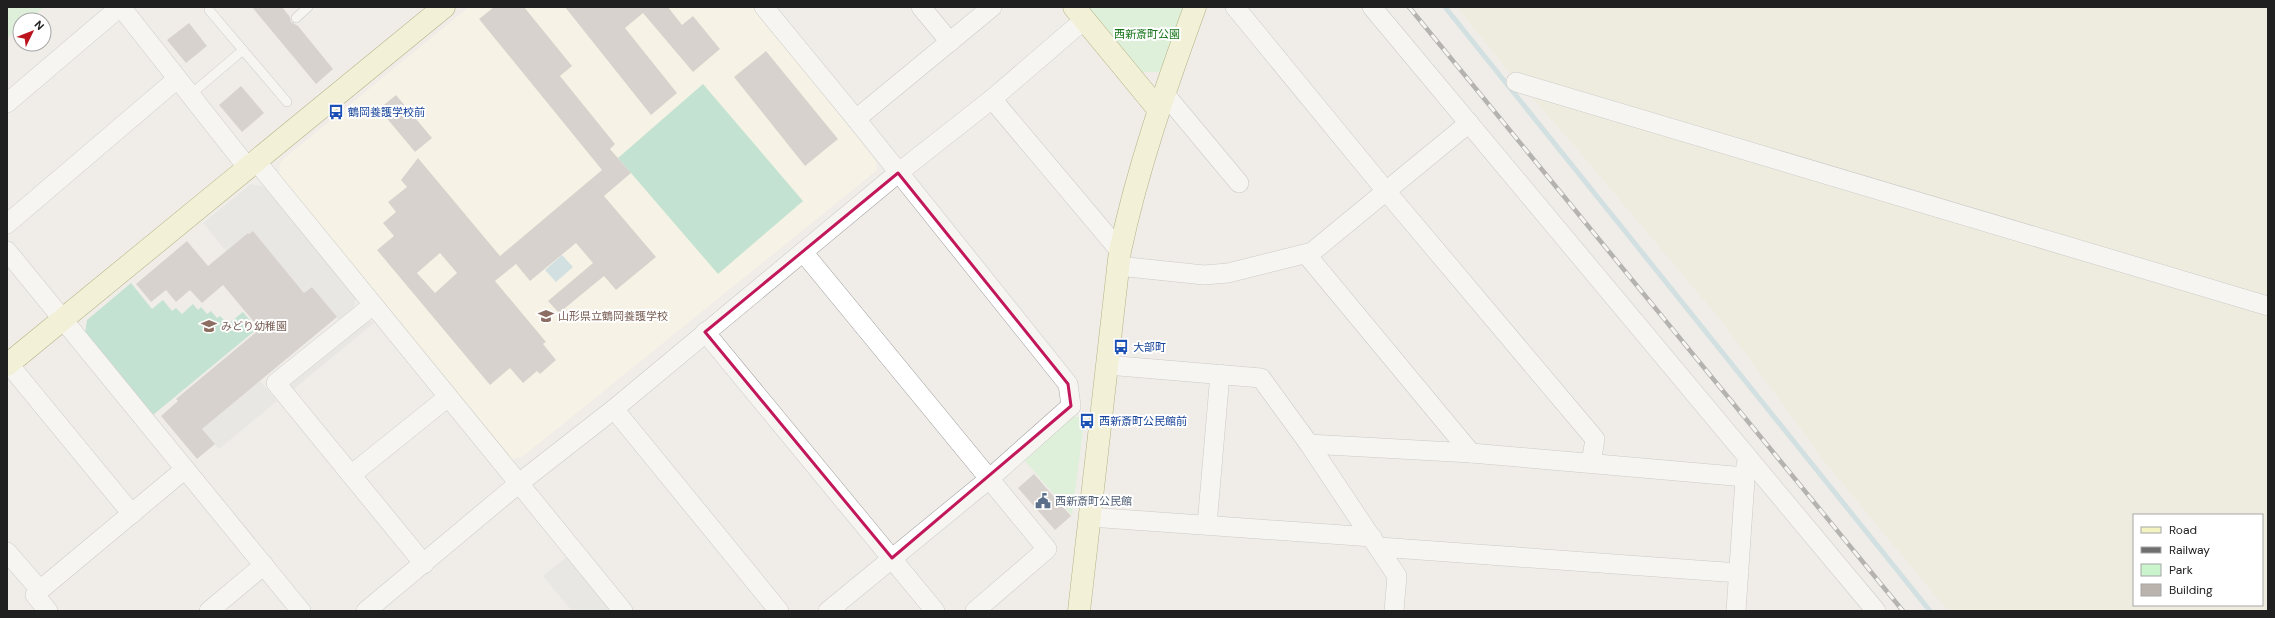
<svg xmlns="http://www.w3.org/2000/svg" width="2275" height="618" viewBox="0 0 2275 618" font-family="'DM Sans','Noto Sans JP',sans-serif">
  <rect width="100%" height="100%" fill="#f0ece8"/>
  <!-- education -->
  <polygon fill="#fcfbe4" points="469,7 753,7 876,161 877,170 522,457 511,459 279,175 280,162"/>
  <!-- farmland -->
  <path fill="#ececd5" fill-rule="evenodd" d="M1457,7H2268V611H1948L1825,462L1724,324L1573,144L1505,67ZM2134,515H2262V605H2134Z"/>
  <!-- park -->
  <g fill="#caf4cb">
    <polygon points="7,7 44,7 29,20 20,20 20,27 7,38"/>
    <polygon points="1090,7 1186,7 1162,72 1142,72 1088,9"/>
    <polygon points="1085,416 1072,515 1024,460 1072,417"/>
  </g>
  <!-- pitch -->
  <g fill="#8ed6b6">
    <polygon points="703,84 803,201 718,274 618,158"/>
    <polygon points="131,283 152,309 163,300 172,311 176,308 182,314 193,304 198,310 201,307 207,314 211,311 217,318 220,316 228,324 243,312 257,329 153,415 85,333 87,320"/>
  </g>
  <!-- parking -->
  <g fill="#e0e0e0">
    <polygon points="251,184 264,187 356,298 353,309 339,320 312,287 304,293 253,231 249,234 248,233 226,251 203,223"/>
    <polygon points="362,321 375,322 290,392 292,379"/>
    <polygon points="260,381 277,401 219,449 202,429"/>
    <polygon points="570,554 616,611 572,611 543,576"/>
  </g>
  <!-- water -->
  <polygon fill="#add1d9" points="562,255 573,267 556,282 545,270"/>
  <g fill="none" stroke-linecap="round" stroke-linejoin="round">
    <!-- stream -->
    <polyline stroke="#add1d9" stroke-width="5" points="1445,7 1930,611"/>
  </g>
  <!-- building -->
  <g fill="#b9b2ad" fill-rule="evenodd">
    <polygon points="252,7 282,7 290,17 291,22 298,26 333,69 316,84"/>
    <path d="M494,7H524L572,66L560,76L615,144L610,149L631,173L604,196L656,257L616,290L604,276L559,313L548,301L593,263L576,243L530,281L516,264L495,281L546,342L543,344L556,360L540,374L537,371L523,383L510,368L490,385L377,250L394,236L383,223L396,212L388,202L407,187L401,180L418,158L500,256L602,170L479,19ZM440,253L457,273L435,293L417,273Z"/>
    <polygon points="565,7 668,7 682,25 693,16 720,49 693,72 643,13 625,28 677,93 651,115"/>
    <polygon points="189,23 207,46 186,63 167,40"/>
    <polygon points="766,51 838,139 805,166 734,77"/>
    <polygon points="241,86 264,113 242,132 219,105"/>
    <polygon points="396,95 432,138 415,152 379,109"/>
    <polygon points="253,231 304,293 312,287 337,317 202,429 215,444 197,459 161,416 178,401 176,399 260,329 223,285 202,303 190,290 176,302 166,290 151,302 136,284 187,241 208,266 248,233 249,234"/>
    <polygon points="1034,474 1071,516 1055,530 1018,488"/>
  </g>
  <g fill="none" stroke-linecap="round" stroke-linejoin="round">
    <defs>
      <g id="lane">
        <polyline points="209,10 287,102"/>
        <polyline points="296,18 308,7"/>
        <polyline points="190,95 243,50"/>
      </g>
      <g id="street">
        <polyline points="121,7 248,168"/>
        <polyline points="764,7 856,119 1068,384 1071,406 989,479 828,611"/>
        <polyline points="921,7 950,42"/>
        <polyline points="1235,7 1386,191 1595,439 1591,463"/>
        <polyline points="1372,7 1876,611"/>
        <polyline points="1516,82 2268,306"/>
        <polyline points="1164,93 1239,183"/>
        <polyline points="992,99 1120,251"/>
        <polyline points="7,103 120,7"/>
        <polyline points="856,119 992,7"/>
        <polyline points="256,161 623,611"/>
        <polyline points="7,224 177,79"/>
        <polyline points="7,251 301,611"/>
        <polyline points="803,252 1047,549 975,611"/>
        <polyline points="1306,254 1471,453"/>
        <polyline points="1118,266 1204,275 1228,273 1312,252 1469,123"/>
        <polyline points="373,305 276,383 424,564"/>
        <polyline points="705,332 935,611"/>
        <polyline points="7,362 132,514"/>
        <polyline points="1107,365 1261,378 1309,444 1397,576 1394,611"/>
        <polyline points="614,409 779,611"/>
        <polyline points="1309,444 1471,453 1745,477"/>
        <polyline points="351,475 448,397"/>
        <polyline points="1090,517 1372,537"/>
        <polyline points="1207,525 1220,374"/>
        <polyline points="1379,547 1739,573"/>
        <polyline points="7,552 40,590 35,595 48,611"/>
        <polyline points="40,590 185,469"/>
        <polyline points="209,611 264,565"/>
        <polyline points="366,611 518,484 614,409 898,173 992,99 1084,20"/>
        <polyline points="1736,611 1746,465"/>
      </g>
      <g id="secondary">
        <polyline points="1074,7 1158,109"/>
        <polyline points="7,365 444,7"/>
        <path d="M1079,611L1120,251C1138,167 1166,87 1195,7"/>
      </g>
    </defs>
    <!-- lane casing -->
    <use href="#lane" stroke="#a1a1a1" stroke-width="10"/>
    <!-- street casing -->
    <use href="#street" stroke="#a1a1a1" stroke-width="20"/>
    <!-- secondary casing -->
    <use href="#secondary" stroke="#696e10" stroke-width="23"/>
    <!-- lane -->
    <use href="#lane" stroke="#fff" stroke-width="9"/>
    <!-- street -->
    <use href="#street" stroke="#fff" stroke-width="19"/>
    <!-- secondary -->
    <use href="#secondary" stroke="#f4f4c2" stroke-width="22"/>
    <defs>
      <polyline id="rail" points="1409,7 1903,611"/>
    </defs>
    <!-- rail casing -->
    <use href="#rail" stroke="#6e6e6e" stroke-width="4.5"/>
    <!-- rail -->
    <use href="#rail" stroke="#fff" stroke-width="3" stroke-dasharray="9" stroke-linecap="butt"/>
  </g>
  <!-- marked area -->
  <path d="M0 0H2275V618H0ZM898,173L1068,384L1071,406L892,558L705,332Z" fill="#f0ece8" fill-opacity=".55" fill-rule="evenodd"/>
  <path fill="none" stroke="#c2185b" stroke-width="3" stroke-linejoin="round" d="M898,173L1068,384L1071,406L892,558L705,332Z"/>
  <!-- icons -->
  <defs>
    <symbol id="bus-bare" viewBox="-9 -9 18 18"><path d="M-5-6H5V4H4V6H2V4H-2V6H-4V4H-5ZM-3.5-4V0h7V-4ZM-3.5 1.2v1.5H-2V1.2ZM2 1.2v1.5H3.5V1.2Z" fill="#1a4fb4" stroke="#fff" stroke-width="2.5" paint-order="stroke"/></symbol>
    <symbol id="school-bare" viewBox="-9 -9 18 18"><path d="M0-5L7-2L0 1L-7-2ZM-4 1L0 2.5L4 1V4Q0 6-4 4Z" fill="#8d6e63" stroke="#fff" stroke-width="2.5" paint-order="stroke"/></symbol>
    <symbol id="civic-bare" viewBox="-9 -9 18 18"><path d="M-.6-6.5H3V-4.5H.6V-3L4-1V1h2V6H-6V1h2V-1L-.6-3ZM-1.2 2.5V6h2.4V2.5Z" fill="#5c6f8a" stroke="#fff" stroke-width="2.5" paint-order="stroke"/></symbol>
  </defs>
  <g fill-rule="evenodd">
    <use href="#bus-bare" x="325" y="101" width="22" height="22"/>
    <use href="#school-bare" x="535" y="305" width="22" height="22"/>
    <use href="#school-bare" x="198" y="315" width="22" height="22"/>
    <use href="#bus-bare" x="1110" y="336" width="22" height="22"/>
    <use href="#bus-bare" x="1076" y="410" width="22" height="22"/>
    <use href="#civic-bare" x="1032" y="490" width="22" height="22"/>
  </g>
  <g text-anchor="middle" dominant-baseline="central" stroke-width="4" stroke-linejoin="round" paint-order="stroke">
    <!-- park labels -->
    <g font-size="11" fill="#17751a" stroke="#fff">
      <text x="1147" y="34">西新斎町公園</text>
    </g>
    <!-- transit labels -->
    <g font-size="11" fill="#164399" stroke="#fff" text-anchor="start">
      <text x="348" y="112">鶴岡養護学校前</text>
      <text x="1133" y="347">大部町</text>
      <text x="1099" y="421">西新斎町公民館前</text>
    </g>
    <!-- education labels -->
    <g font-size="11" fill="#785e54" stroke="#fff" text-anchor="start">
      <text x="558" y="316">山形県立鶴岡養護学校</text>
      <text x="221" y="326">みどり幼稚園</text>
    </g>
    <!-- service labels -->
    <g font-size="11" fill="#4e5e75" stroke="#fff" text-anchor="start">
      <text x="1055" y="501">西新斎町公民館</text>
    </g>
  </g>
  <!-- border -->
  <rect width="2275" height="618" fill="none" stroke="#202020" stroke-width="16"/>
  <!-- legend -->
  <rect x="2133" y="514" width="130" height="92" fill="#ffffff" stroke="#a6a6a6"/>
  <rect x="2141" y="527" width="20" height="6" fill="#f4f4c2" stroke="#a6a6a6"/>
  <text x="2169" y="534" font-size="12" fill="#202020">Road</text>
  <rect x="2141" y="547" width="20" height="6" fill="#6e6e6e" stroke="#a6a6a6"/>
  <text x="2169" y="554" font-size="12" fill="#202020">Railway</text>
  <rect x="2141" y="564" width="20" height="12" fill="#caf4cb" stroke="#a6a6a6"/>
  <text x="2169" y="574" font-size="12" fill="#202020">Park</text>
  <rect x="2141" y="584" width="20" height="12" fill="#b9b2ad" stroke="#a6a6a6"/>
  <text x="2169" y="594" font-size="12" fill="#202020">Building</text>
  <!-- north arrow -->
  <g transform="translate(32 32) rotate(47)"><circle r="19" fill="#ffffff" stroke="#a6a6a6"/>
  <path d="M0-3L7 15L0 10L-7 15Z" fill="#bc141d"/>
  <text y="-6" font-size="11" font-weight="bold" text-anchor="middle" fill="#202020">N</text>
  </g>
</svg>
